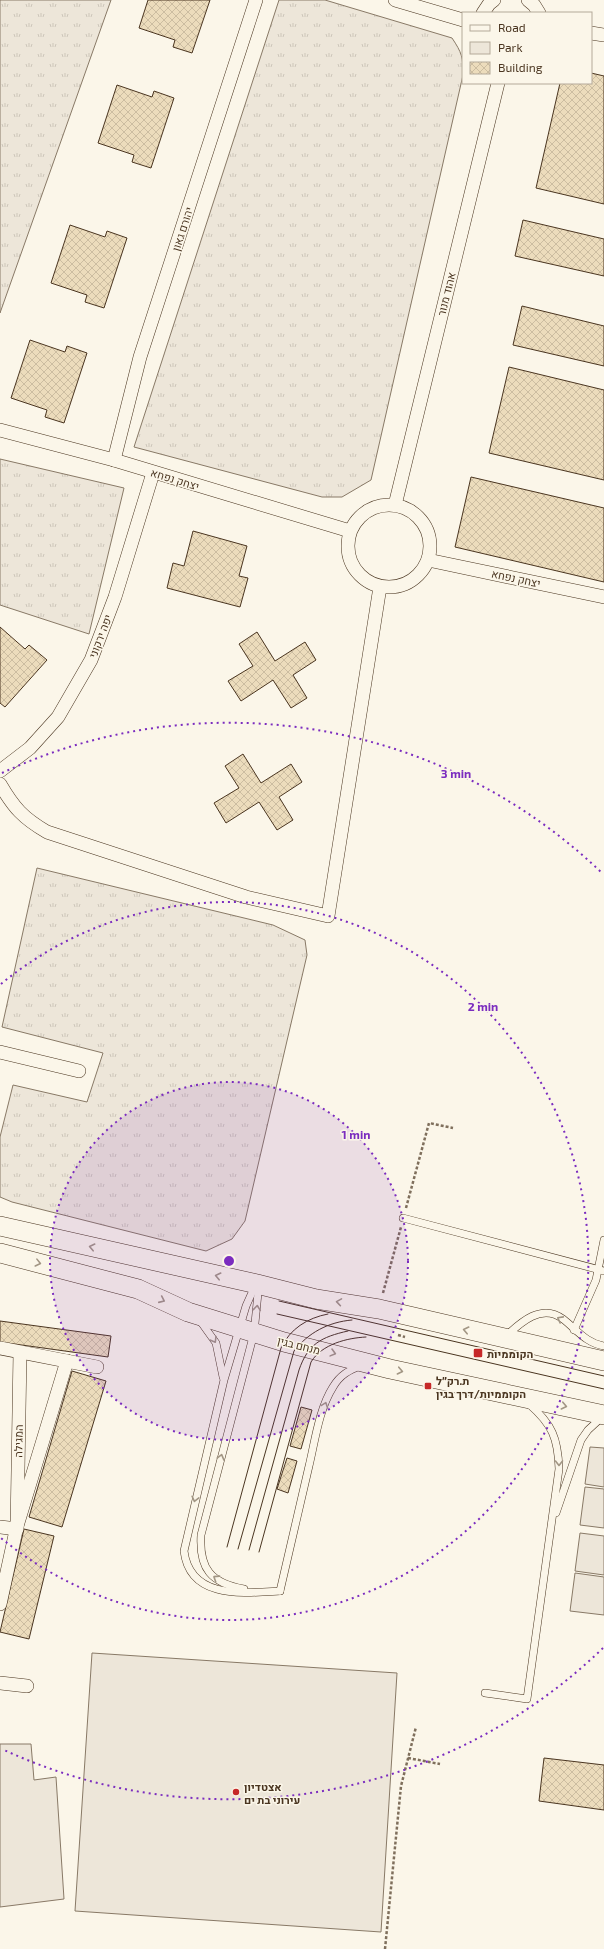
<svg xmlns="http://www.w3.org/2000/svg" width="604" height="1949" viewBox="0 0 604 1949" font-family="'Exo 2',Heebo,sans-serif">
  <defs>
    <pattern id="grass-tufts" width="24" height="20" patternUnits="userSpaceOnUse"><rect width="24" height="20" fill="#ede6d9"/><path d="M3 7l-1-3M5 7V3M7 7l1-3M15 17l-1-3M17 17v-4M19 17l1-3" fill="none" stroke="#cdc6ba"/></pattern>
    <pattern id="building-cross-hatch" width="8" height="8" patternUnits="userSpaceOnUse"><rect width="8" height="8" fill="#ecdcbc"/><path d="M0 0l8 8M0 8l8-8" fill="none" stroke="#ccbda1"/></pattern>
  </defs>
  <rect width="100%" height="100%" fill="#fbf6e9"/>
  <!-- grass -->
  <g fill="url(#grass-tufts)" stroke="#887966">
    <polygon points="0,0 111,0 0,313"/>
    <path d="M279,0H325L452,38C462,53 463,57 463,75L371,480L342,497H322L134,447Z"/>
    <polygon points="0,459 124,488 89,634 0,605"/>
    <polygon points="37,868 273,925 305,940 307,955 245,1221 232,1239 206,1251 12,1202 0,1197 0,1137 13,1085 87,1102 103,1053 2,1027"/>
  </g>
  <!-- park -->
  <g fill="#ede6d9" stroke="#887966">
    <polygon points="590,1447 604,1448 604,1487 585,1484"/>
    <polygon points="585,1487 604,1489 604,1528 580,1525"/>
    <polygon points="580,1533 604,1536 604,1575 575,1571"/>
    <polygon points="575,1573 604,1577 604,1615 570,1611"/>
    <polygon points="92,1653 397,1673 381,1932 75,1911"/>
    <polygon points="0,1744 31,1744 34,1780 56,1777 64,1899 0,1907"/>
  </g>
  <!-- building -->
  <g fill="url(#building-cross-hatch)" stroke="#4a3520">
    <polygon points="148,0 210,0 192,53 173,47 175,40 139,28"/>
    <polygon points="591,73 604,76 604,204 536,188 560,83 591,83"/>
    <polygon points="117,85 152,97 154,91 174,98 151,168 132,162 134,155 98,143"/>
    <polygon points="523,220 604,239 604,276 515,256"/>
    <polygon points="70,225 105,237 107,231 127,238 104,308 85,302 87,295 51,283"/>
    <polygon points="522,306 604,326 604,366 513,345"/>
    <polygon points="30,340 65,352 67,346 87,353 64,423 45,417 47,410 11,398"/>
    <polygon points="509,367 604,390 604,480 489,453"/>
    <polygon points="471,477 604,508 604,582 455,547"/>
    <polygon points="193,531 247,546 239,576 248,578 240,607 167,588 173,563 184,566"/>
    <polygon points="0,627 25,649 29,645 47,660 5,707 0,703"/>
    <polygon points="257,632 275,661 305,642 316,660 293,675 307,698 291,708 273,680 241,701 228,681 253,666 239,644"/>
    <polygon points="243,754 261,783 291,764 302,782 279,797 293,820 277,830 259,802 226,823 214,803 239,788 225,766"/>
    <polygon points="0,1321 111,1336 108,1357 0,1342"/>
    <polygon points="72,1371 106,1381 62,1527 29,1517"/>
    <polygon points="301,1407 312,1410 301,1449 290,1446"/>
    <polygon points="287,1458 297,1461 288,1493 277,1489"/>
    <polygon points="24,1529 54,1536 29,1639 0,1632"/>
    <polygon points="544,1758 604,1765 604,1810 539,1801"/>
  </g>
  <g fill="none" stroke-linecap="round" stroke-linejoin="round">
    <defs>
      <g id="lane">
        <polyline points="403,1218 604,1271"/>
        <path d="M255,1286L246,1306L224,1380L184,1551C190,1600 244,1593 280,1591"/>
        <polyline points="201,1322 216,1343 223,1377"/>
        <polyline points="574,1330 596,1280 604,1240"/>
        <path d="M506,1336C521,1322 542,1303 563,1319C577,1330 586,1343 604,1346"/>
        <polyline points="556,1513 581,1440 588,1430 601,1418"/>
        <path d="M244,1589C211,1583 199,1569 201,1535L254,1333L258,1293L257,1285"/>
        <path d="M280,1591C290,1549 299,1508 309,1466C315,1441 319,1409 333,1387C340,1375 349,1370 361,1366"/>
        <path d="M485,1693L527,1699L559,1469C558,1438 552,1424 529,1404"/>
      </g>
      <g id="street">
        <polyline points="395,0 463,20"/>
        <polyline points="528,0 534,5 539,13"/>
        <polyline points="483,13 489,4 494,0"/>
        <polyline points="591,33 604,35"/>
        <polyline points="0,430 114,460 350,531"/>
        <polyline points="114,460 140,357 256,0"/>
        <circle cx="389" cy="546" r="41"/>
        <polyline points="395,505 498,83"/>
        <polyline points="428,560 604,597"/>
        <polyline points="0,771 30,748 58,717 91,660 115,597 153,473"/>
        <path d="M0,784C14,808 23,818 47,832L246,897L328,916L380,587"/>
        <polyline points="0,1052 79,1071"/>
        <polyline points="0,1348 97,1367"/>
        <polyline points="0,1527 17,1529 20,1353"/>
        <polyline points="0,1604 17,1526 67,1361"/>
        <polyline points="0,1683 27,1686"/>
      </g>
      <g id="secondary">
        <polyline points="0,1226 257,1284 316,1299 379,1309 604,1361"/>
        <polyline points="0,1253 138,1289 188,1312 284,1342 390,1369 604,1415"/>
      </g>
    </defs>
    <!-- lane casing -->
    <use href="#lane" stroke="#4a3520" stroke-width="8"/>
    <!-- street casing -->
    <use href="#street" stroke="#4a3520" stroke-width="14"/>
    <!-- secondary casing -->
    <use href="#secondary" stroke="#4a3520" stroke-width="20"/>
    <!-- path -->
    <g stroke="#7f6f5c" stroke-width="2.5" stroke-dasharray="3 2" stroke-linecap="butt">
      <polyline points="406,1208 429,1123 453,1128"/>
      <polyline points="383,1293 401,1227"/>
      <polyline points="398,1335 405,1337"/>
      <polyline points="408,1758 440,1764"/>
      <polyline points="385,1949 401,1786 416,1727"/>
    </g>
    <!-- lane -->
    <use href="#lane" stroke="#fbf6e9" stroke-width="7"/>
    <!-- street -->
    <use href="#street" stroke="#fbf6e9" stroke-width="13"/>
    <!-- secondary -->
    <use href="#secondary" stroke="#fbf6e9" stroke-width="19"/>
    <!-- tram -->
    <g stroke="#4a3520" stroke-width="1">
      <polyline points="279,1301 604,1376"/>
      <polyline points="277,1314 604,1389"/>
      <path d="M227,1547L281,1348C290,1329 307,1318 328,1314"/>
      <path d="M238,1549L294,1351C308,1333 328,1322 352,1320"/>
      <path d="M249,1550L299,1370C308,1344 321,1337 348,1331"/>
      <path d="M259,1552L311,1362C322,1344 347,1338 366,1337"/>
    </g>
  </g>
  <!-- one-way arrows -->
  <defs><path id="oneway-chevron" d="M-2-3.5L2.5 0L-2 3.5" fill="none" stroke-width="1.6" stroke-linecap="round" stroke-linejoin="round"/></defs>
  <g stroke="#a29684">
    <use href="#oneway-chevron" transform="translate(92 1247) rotate(-167)"/>
    <use href="#oneway-chevron" transform="translate(38 1263) rotate(14)"/>
    <use href="#oneway-chevron" transform="translate(218 1276) rotate(-167)"/>
    <use href="#oneway-chevron" transform="translate(162 1300) rotate(24)"/>
    <use href="#oneway-chevron" transform="translate(339 1302) rotate(-171)"/>
    <use href="#oneway-chevron" transform="translate(257 1308) rotate(-84)"/>
    <use href="#oneway-chevron" transform="translate(560 1319) rotate(-152)"/>
    <use href="#oneway-chevron" transform="translate(466 1330) rotate(-167)"/>
    <use href="#oneway-chevron" transform="translate(214 1340) rotate(59)"/>
    <use href="#oneway-chevron" transform="translate(333 1353) rotate(15)"/>
    <use href="#oneway-chevron" transform="translate(400 1371) rotate(12)"/>
    <use href="#oneway-chevron" transform="translate(325 1405) rotate(-70)"/>
    <use href="#oneway-chevron" transform="translate(564 1406) rotate(13)"/>
    <use href="#oneway-chevron" transform="translate(221 1457) rotate(-75)"/>
    <use href="#oneway-chevron" transform="translate(559 1463) rotate(90)"/>
    <use href="#oneway-chevron" transform="translate(195 1499) rotate(104)"/>
    <use href="#oneway-chevron" transform="translate(216 1578) rotate(-147)"/>
  </g>
  <!-- distance rings -->
  <circle cx="229" cy="1261" r="179" fill="#7b2cbf" fill-opacity=".12"/>
  <g fill="none" stroke="#7b2cbf" stroke-width="2" stroke-dasharray="2 4">
    <circle cx="229" cy="1261" r="179"/>
    <path d="M1 984A359 359 0 1 1 1 1538"/>
    <path d="M603 1648A538 538 0 0 1 2 1749M2 773A538 538 0 0 1 603 874"/>
  </g>
  <!-- markers -->
  <g fill="#c62828" stroke="#fbf6e9" stroke-width="1.5">
    <rect x="473" y="1348" width="10" height="10" rx="2"/>
    <rect x="424" y="1382" width="8" height="8" rx="2"/>
    <circle cx="236" cy="1792" r="4"/>
  </g>
  <g text-anchor="middle" dominant-baseline="central" stroke-width="3" stroke-linejoin="round" paint-order="stroke">
    <!-- street labels -->
    <g font-size="11" fill="#4a3520" stroke="#fbf6e9">
      <text transform="translate(182 229) rotate(-72)">יהורם גאון</text>
      <text transform="translate(446 294) rotate(-76)">אהוד מנור</text>
      <text transform="translate(175 479) rotate(17)">יצחק נפחא</text>
      <text transform="translate(516 578) rotate(12)">יצחק נפחא</text>
      <text transform="translate(100 636) rotate(-69)">יפה ירקוני</text>
      <text transform="translate(299 1345) rotate(14)">מנחם בגין</text>
      <text transform="translate(18 1441) rotate(-89)">המגילה</text>
    </g>
    <!-- poi labels -->
    <g font-size="11" font-weight="bold" fill="#4a3520" stroke="#fbf6e9" text-anchor="start">
      <text x="487" y="1353">הקוממיות</text>
      <text x="436" y="1380">ת.רק״ל<tspan x="436" dy="13">הקוממיות/דרך בגין</tspan></text>
      <text x="244" y="1786">אצטדיון<tspan x="244" dy="13">עירוני בת ים</tspan></text>
    </g>
  </g>
  <circle cx="229" cy="1261" r="6" fill="#7b2cbf" stroke="#fbf6e9" stroke-width="2"/>
  <g font-size="12" text-anchor="middle" font-weight="bold" fill="#7b2cbf" stroke="#fbf6e9" stroke-width="3" stroke-linejoin="round" paint-order="stroke">
    <text x="456" y="778">3 min</text>
    <text x="483" y="1011">2 min</text>
    <text x="356" y="1139">1 min</text>
  </g>
  <!-- legend -->
  <rect x="462" y="12" width="130" height="72" fill="#fbf6e9" stroke="#b4a999"/>
  <rect x="470" y="25" width="20" height="6" fill="#fbf6e9" stroke="#b4a999"/>
  <text x="498" y="32" font-size="12" fill="#4a3520">Road</text>
  <rect x="470" y="42" width="20" height="12" fill="#ede6d9" stroke="#b4a999"/>
  <text x="498" y="52" font-size="12" fill="#4a3520">Park</text>
  <rect x="470" y="62" width="20" height="12" fill="url(#building-cross-hatch)" stroke="#b4a999"/>
  <text x="498" y="72" font-size="12" fill="#4a3520">Building</text>
</svg>
